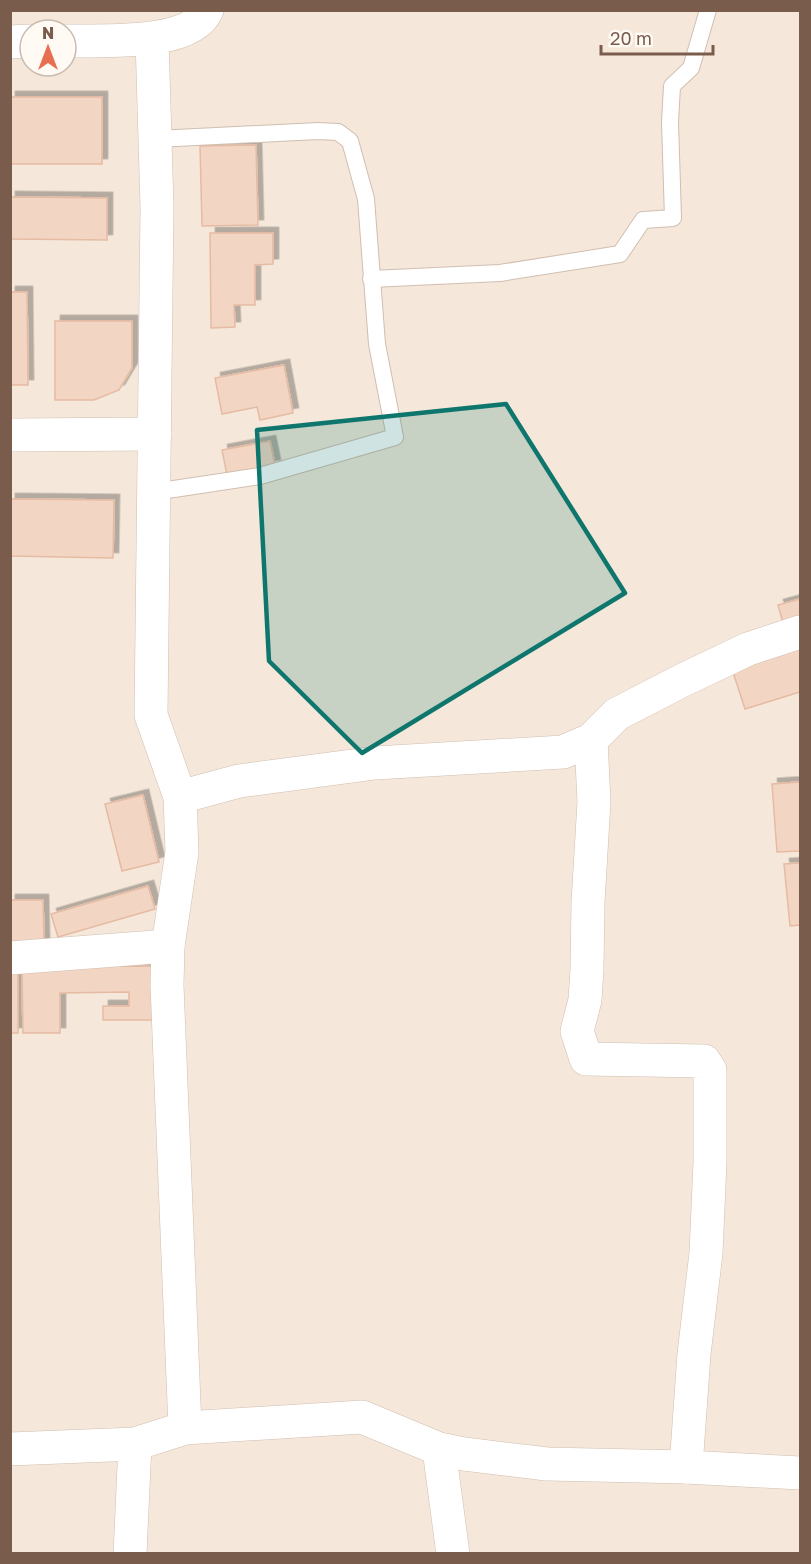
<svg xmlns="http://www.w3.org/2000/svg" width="811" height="1564" viewBox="0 0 811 1564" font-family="'Golos Text',sans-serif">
  <defs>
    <filter id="shadow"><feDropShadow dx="5.5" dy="-5.5" stdDeviation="0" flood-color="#0004"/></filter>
  </defs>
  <rect width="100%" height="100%" fill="#fdf6ec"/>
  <!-- residential -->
  <path fill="#f5e8da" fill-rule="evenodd" d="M11,11H800V1553H11ZM30,30H66V66H30Z"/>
  <!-- building -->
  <g fill="#f3d5c3" stroke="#e6bba3" stroke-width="1.5" filter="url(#shadow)">
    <rect x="10" y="97" width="92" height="67"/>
    <polygon points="256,145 258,225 202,226 200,146"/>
    <polygon points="10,197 107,198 107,240 10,239"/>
    <polygon points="210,233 273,233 273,264 255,265 255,305 234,305 235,327 211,328"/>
    <polygon points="10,292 27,292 28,385 10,385"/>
    <polygon points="55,321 132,321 132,368 119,390 94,400 55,400"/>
    <polygon points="284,365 293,413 260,420 257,407 222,414 215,378"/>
    <polygon points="270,441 275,465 227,475 222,450"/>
    <polygon points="10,499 114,500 113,558 10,556"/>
    <polygon points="800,599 800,619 783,623 778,605"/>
    <polygon points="800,647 800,692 745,709 732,669"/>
    <polygon points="800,782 800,851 777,852 772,784"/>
    <polygon points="143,795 159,862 122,871 105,804"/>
    <polygon points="800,863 800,925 790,926 784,864"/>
    <polygon points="148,886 155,909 58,937 51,914"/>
    <polygon points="10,900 43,900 44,945 10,945"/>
    <rect x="10" y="966" width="8" height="67"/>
    <polygon points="155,966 155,1020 103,1020 103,1006 129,1006 129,992 60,993 60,1033 23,1033 22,967"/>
  </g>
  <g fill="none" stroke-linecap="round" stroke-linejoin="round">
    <defs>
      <g id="service">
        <polyline points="371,279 500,273 620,254 643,220 673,218 670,122 672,86 691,68 708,10"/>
        <polyline points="154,492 260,476 395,437 377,344 366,199 350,141 338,132 318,131 156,139"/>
      </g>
      <g id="minor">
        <polyline points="152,39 157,207 151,715 180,797 182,852 168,946 167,985 185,1428"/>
        <path d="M66,41C100,40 191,47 207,10"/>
        <polyline points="10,42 30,41"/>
        <polyline points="10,435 155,434"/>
        <polyline points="591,740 594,802 588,902 587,969 585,1000 577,1031 586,1059 704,1061 710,1070 710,1162 706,1253 694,1354 686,1467"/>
        <polyline points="180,797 239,781 375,763 563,752 591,740 617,714 683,680 748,649 800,632"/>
        <polyline points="10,958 168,946"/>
        <polyline points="10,1449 135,1444 185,1428 362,1417 439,1449 464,1454 547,1464 686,1467 800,1473"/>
        <polyline points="439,1449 453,1554"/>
        <polyline points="130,1554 135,1444"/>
      </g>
    </defs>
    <!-- service casing -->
    <use href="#service" stroke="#d1beb0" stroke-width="18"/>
    <!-- minor casing -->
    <use href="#minor" stroke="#d1beb0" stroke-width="34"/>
    <!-- service -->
    <use href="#service" stroke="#fff" stroke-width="16"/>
    <!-- minor -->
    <use href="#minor" stroke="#fff" stroke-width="33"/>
  </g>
  <!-- marked area -->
  <path fill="#0f766e" fill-opacity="0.2" stroke="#0f766e" stroke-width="4.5" stroke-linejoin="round" d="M506,404L625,593L362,753L269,661L257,430Z"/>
  <!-- border -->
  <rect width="811" height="1564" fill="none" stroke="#7a5c4d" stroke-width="24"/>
  <!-- north arrow -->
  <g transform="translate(48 48)"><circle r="28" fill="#fffaf3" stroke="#cabbb1" stroke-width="1.5"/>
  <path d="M0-4.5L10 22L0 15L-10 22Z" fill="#e76f51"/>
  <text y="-9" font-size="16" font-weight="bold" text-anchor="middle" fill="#7a5c4d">N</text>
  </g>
  <!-- scale -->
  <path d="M601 45v9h112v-9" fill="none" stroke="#7a5c4d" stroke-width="3"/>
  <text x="610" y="45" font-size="18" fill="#7a5c4d" stroke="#fffaf3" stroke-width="4.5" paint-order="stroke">20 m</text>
</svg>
